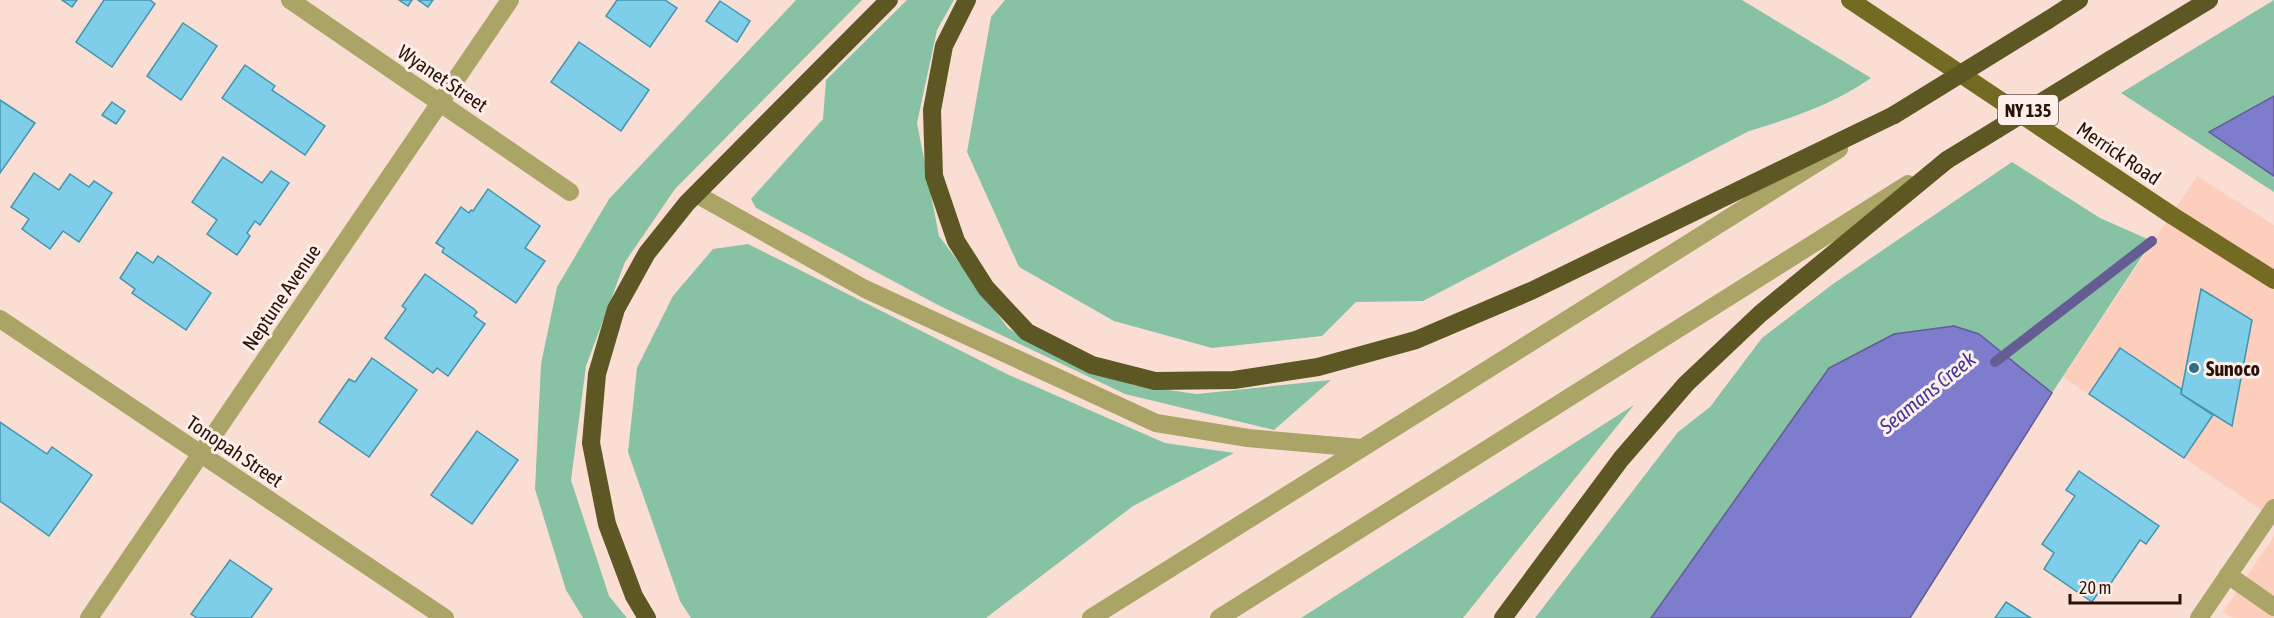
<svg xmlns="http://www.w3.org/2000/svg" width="2274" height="618" viewBox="0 0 2274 618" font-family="'Asap Condensed',sans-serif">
  <rect width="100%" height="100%" fill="#fbded3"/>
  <!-- built -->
  <g fill="#fccebb">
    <polygon points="2197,176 2274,225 2274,518 2063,377"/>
    <polygon points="2274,536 2274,618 2233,618 2223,612"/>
  </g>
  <!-- green -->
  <g fill="#87c2a5">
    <polygon points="796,0 862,0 675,189 625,262 586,366 571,480 609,596 627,618 583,618 566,590 535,489 541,364 557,287 609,199"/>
    <polygon points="907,0 954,0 937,30 917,123 939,236 1008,328 1041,349 1133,385 1197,394 1331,380 1274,430 1125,394 940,306 756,208 751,199 823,119 826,80"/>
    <path d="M1005,0H1742L1871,78C1832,105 1794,117 1749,131L1423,301L1356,302L1322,336L1212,348L1114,321L1019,267L967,152L991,17Z"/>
    <polygon points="2274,0 2274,192 2121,93"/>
    <polygon points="2012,162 2100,218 2152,241 2052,393 1979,333 1829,368 1651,618 1535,618 1678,432 1710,407 1762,338 1833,284"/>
    <polygon points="748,244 1009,375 1165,443 1234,453 1133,506 986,618 691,618 680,601 628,452 637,368 673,296 713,249"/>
    <polygon points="1634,405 1463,618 1301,618"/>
  </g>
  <!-- water -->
  <g fill="#7d7ccd" stroke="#645c92" stroke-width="1.5">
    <polygon points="2274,96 2274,176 2209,132"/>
    <polygon points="1954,326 1979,334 2052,393 1910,618 1651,618 1829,368 1894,334"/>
  </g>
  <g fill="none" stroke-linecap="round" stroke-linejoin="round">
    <!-- stream -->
    <polyline stroke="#645c92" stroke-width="10" points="1995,362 2152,241"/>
  </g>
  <!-- building -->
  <g fill="#7eceea" stroke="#4494af" stroke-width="1.5">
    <polygon points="62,0 77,0 72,7"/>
    <polygon points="104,0 150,0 155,4 112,67 76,42"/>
    <polygon points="399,0 412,0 408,6"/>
    <polygon points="418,0 433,0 428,7"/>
    <polygon points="617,0 665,0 677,8 650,47 606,16"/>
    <polygon points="720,1 750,21 737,42 706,21"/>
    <polygon points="183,23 217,46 181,100 147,76"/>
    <polygon points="579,42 649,90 621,131 551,82"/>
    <polygon points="245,65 275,86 272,90 325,126 305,155 222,98"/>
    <polygon points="0,100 35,123 0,173"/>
    <polygon points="112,102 125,111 116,124 102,115"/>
    <polygon points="223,157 262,183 271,171 289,183 260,225 255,221 247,233 250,236 237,255 207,234 217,220 192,202"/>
    <polygon points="34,173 59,190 70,174 89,187 94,181 112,193 79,242 63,231 50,249 22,229 29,219 11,207"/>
    <polygon points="488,189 540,226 525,248 545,261 516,303 442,252 444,248 436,243 461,207 469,213 471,210 473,211"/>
    <polygon points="137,252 153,263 158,256 211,293 186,330 132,293 135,289 120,278"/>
    <polygon points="425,274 474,309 477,312 474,316 485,324 448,376 437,368 433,373 385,338 406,309 402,306"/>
    <polygon points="2201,289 2252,320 2232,426 2181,394"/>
    <polygon points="2120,348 2181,389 2181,394 2213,415 2184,458 2089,394"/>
    <polygon points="372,358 417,390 369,457 319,422 349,379 355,382"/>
    <polygon points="0,422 47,454 52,447 92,475 49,536 0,501"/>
    <polygon points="477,431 518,460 472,524 431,495"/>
    <polygon points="2079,471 2159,526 2146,544 2140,540 2107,589 2103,586 2092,602 2044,569 2054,553 2042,544 2075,496 2066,490"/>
    <polygon points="230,560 272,589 251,618 197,618 191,614"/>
    <polygon points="2006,602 2026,615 2031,618 1995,618"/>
  </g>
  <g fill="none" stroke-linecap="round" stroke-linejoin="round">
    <!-- service -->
    <g stroke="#aba467" stroke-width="18">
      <polyline points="696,194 865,289 1156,423 1248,438 1361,448"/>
      <polyline points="2228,575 2274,607"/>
      <polyline points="1091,618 1839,149"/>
      <polyline points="1219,618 1908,184"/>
    </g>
    <!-- minor -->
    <g stroke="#aba467" stroke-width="18">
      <polyline points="290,0 570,192"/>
      <polyline points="0,319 445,618"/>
      <polyline points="89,618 510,0"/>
      <polyline points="2199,618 2274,508"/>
    </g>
    <!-- primary -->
    <polyline stroke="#746b23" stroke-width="18" points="1850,0 2173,216 2274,280"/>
    <!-- motorway -->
    <g stroke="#5d5723" stroke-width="18">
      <polyline points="967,0 944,46 932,110 934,176 956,241 986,288 1027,332 1092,365 1155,381 1234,380 1318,367 1416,340 1531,291 1894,115"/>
      <polyline points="2048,20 2079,0"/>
      <polyline points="2110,60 2209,0"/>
      <polyline points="647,618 634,596 607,524 591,443 597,374 616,309 647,253 687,203 889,0"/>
      <polyline points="1503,618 1621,459 1686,384 1760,314 1947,160"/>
    </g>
    <!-- motorway-bridge -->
    <g stroke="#5d5723" stroke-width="18">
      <polyline points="1894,115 2048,20"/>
      <polyline points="1947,160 2110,60"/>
    </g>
  </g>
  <!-- markers -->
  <circle fill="#306f84" stroke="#fdefe9" stroke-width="2" cx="2194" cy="368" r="6"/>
  <g text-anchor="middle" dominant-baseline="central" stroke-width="6" stroke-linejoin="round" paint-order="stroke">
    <!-- shield labels -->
    <rect fill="#fdefe9" stroke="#69544c" stroke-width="1.5" x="1998" y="95" width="60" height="30" rx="4.5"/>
    <g font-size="18" font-weight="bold" fill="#2a1208">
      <text x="2028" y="110">NY 135</text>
    </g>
    <!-- street labels -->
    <g font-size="20" fill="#2a1208" stroke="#fdefe9">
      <text transform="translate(443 78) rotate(34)">Wyanet Street</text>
      <text transform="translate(2119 153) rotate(34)">Merrick Road</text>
      <text transform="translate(281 297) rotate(-56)">Neptune Avenue</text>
      <text transform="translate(235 451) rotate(34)">Tonopah Street</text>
    </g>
    <!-- poi labels -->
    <g font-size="20" font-weight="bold" fill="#2a1208" stroke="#fdefe9" text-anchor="start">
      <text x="2206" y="368">Sunoco</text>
    </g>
    <!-- water labels -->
    <g font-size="21" font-style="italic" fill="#433898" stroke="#fdefe9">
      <text transform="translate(1927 392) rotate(-39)">Seamans Creek</text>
    </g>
  </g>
  <!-- scale -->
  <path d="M2070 594v9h110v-9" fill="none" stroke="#2a1208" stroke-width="3"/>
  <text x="2079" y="594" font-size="18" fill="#2a1208" stroke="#fdefe9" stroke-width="4.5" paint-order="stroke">20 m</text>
</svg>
